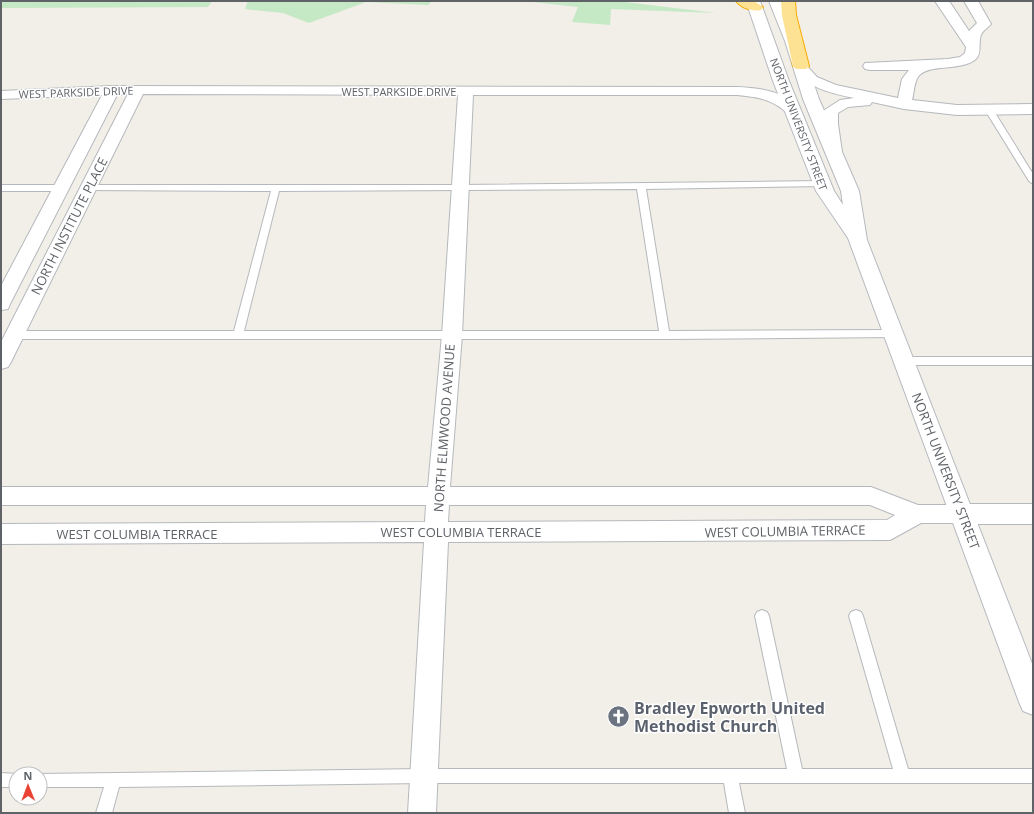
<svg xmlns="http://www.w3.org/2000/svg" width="1034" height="814" viewBox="0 0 1034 814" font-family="'Open Sans',sans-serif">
  <rect width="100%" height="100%" fill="#f1efe8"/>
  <!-- green -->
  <g fill="#c5e8c5">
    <polygon points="1,1 212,1 208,7 1,8"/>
    <polygon points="248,1 432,1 428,5 366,2 309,23 283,13 245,9"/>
    <polygon points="524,1 617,1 716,13 611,9 610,25 572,22 578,7"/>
  </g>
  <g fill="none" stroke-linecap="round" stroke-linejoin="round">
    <defs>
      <g id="service">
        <polygon points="986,108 992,108 1033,174 1033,184 1029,181 985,110"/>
        <path d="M822,181L825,182V186L646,189L669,331L893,330L898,334L897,337L665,339H14L9,335L14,331H234L271,191L86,190V186L89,185H460ZM637,189L659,331H244L279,191Z"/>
        <polygon points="1,185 60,185 64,188 60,191 1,191"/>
        <polygon points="904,357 1033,357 1033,365 904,365 899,361"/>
        <polygon points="762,610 767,612 769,616 802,769 893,769 849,616 851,612 856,610 861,612 863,616 908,769 1033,769 1033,783 739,783 745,813 729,813 724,783 424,783 119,787 112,813 96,813 104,787 40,787 40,774 37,774 424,769 787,769 755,616 757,612"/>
        <polygon points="1,773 19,774 16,774 16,787 1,787"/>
      </g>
      <g id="minor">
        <path d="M935,1H949L969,31L977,23L964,1H978L991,24C988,28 982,31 981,35C978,43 982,53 976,59C961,72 927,63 918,77C914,83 914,93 912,100L957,105L1033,104V114L957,115L904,109L872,102L870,105L848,107L838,113V124L842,152L840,155L834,157L828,155L826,152L822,124L823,111L840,100L854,98C831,93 809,89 795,69L797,66H807L817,77L836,85L898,98L902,79L909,70H870L865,69L863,66L865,63L948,59L960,57L965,53L966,47Z"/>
        <path d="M112,86L737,87C760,88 787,91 801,111L798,114H788C773,99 757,97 737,95H473L462,335L450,487H871L918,505H963L971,507L975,514L971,521L963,523H921L890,540L448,542L436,813H408L424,542L1,544V524L425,522L426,505H1V487H428L442,335L458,95L143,94L11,362L8,367L1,369V342L128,94L117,95L10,304L8,309L1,310V286L102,95L1,99V91ZM449,505H870L895,515L887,520L448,522Z"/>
      </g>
      <polygon id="tertiary" points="963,504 1033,504 1033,524 963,524 954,521 951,514 954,507"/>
      <polygon id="secondary" points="746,1 760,1 789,81 834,191 843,205 841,191 803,99 785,41 769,1 783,1 799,41 819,99 859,191 867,240 1033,666 1033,715 1023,711 1019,702 848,238 816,191 773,81"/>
      <g id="motorway">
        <path d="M736,1H754L763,7L761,10C753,12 741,8 736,1Z"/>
        <polygon points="781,1 795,1 796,15 809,66 806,69 796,69 793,66 782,15"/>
      </g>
    </defs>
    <!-- service casing -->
    <use href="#service" stroke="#b5b8bc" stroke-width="2"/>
    <!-- minor casing -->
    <use href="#minor" stroke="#b5b8bc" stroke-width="2"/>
    <!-- tertiary casing -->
    <use href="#tertiary" stroke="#b5b8bc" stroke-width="2"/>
    <!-- secondary casing -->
    <use href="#secondary" stroke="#b6babf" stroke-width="2"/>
    <!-- motorway casing -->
    <use href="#motorway" stroke="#f9ab00" stroke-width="2"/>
    <!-- service -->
    <use href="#service" fill="#fff" fill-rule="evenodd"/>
    <!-- minor -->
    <use href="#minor" fill="#fff" fill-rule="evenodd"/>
    <!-- tertiary -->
    <use href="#tertiary" fill="#fff" fill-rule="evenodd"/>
    <!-- secondary -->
    <use href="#secondary" fill="#fff" fill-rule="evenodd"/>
    <!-- motorway -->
    <use href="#motorway" fill="#fde293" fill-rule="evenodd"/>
  </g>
  <!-- icons -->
  <defs>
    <symbol id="church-disc" viewBox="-11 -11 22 22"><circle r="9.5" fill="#6b7280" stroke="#fff"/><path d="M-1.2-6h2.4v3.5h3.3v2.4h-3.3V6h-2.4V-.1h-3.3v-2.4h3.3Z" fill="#fff"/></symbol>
  </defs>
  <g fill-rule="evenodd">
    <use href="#church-disc" x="606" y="704" width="25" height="25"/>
  </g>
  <g text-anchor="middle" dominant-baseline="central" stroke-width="3" stroke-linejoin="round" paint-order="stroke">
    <!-- far-street labels -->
    <g font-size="11" fill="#5f6368" stroke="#fff">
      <text x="399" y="91">WEST PARKSIDE DRIVE</text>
      <text transform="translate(76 92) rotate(-2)">WEST PARKSIDE DRIVE</text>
      <text transform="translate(799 124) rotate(69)">NORTH UNIVERSITY STREET</text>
    </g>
    <!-- street labels -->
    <g font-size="13" fill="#5f6368" stroke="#fff">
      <text transform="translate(69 226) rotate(-63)">NORTH INSTITUTE PLACE</text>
      <text transform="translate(444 428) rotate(-86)">NORTH ELMWOOD AVENUE</text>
      <text transform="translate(946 471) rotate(69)">NORTH UNIVERSITY STREET</text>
      <text transform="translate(785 531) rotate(-1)">WEST COLUMBIA TERRACE</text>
      <text x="461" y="532">WEST COLUMBIA TERRACE</text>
      <text x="137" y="534">WEST COLUMBIA TERRACE</text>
    </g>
    <!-- near-worship labels -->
    <g font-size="16" font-weight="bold" fill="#5b616d" stroke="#fff" text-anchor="start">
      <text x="634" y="708">Bradley Epworth United<tspan x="634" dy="18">Methodist Church</tspan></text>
    </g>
  </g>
  <!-- border -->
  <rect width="1034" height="814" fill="none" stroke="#5f6368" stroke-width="4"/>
  <!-- north arrow -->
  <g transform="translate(28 786) rotate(359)"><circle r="19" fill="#ffffff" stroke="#bfc1c3"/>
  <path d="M0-3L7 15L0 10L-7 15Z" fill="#ea4335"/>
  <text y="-6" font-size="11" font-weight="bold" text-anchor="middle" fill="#5f6368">N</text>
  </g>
</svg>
